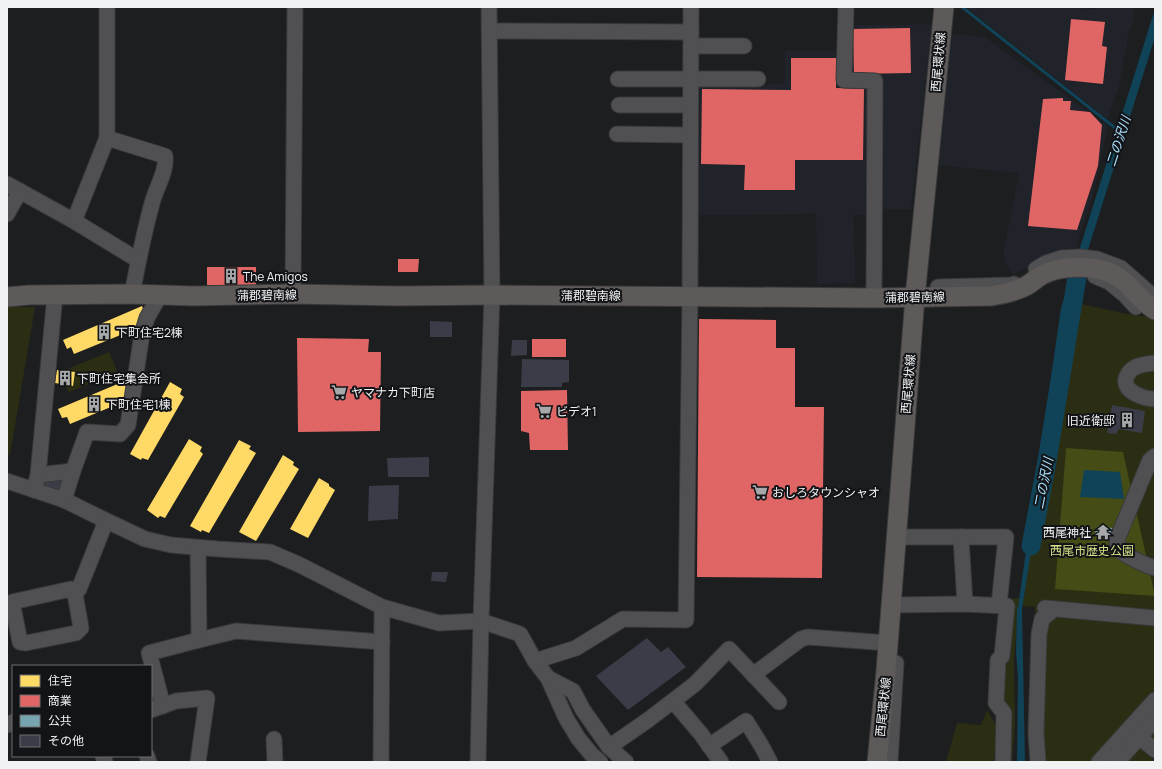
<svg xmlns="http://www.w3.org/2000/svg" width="1162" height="769" viewBox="0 0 1162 769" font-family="Manrope,'Noto Sans JP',sans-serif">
  <rect width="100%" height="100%" fill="#1d1e1f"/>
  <!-- built -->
  <g fill="#20232a">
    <polygon points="966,7 1074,7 1095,10 1096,7 1135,7 1133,26 1130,26 1119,86 1107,119"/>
    <polygon points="932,24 911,209 872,209 871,215 854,215 855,283 817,284 816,214 699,215 700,84 785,84 785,51 849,51 849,25"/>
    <polygon points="952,34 985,37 1108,126 1093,195 1074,254 1033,264 1013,275 1005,262 1003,254 1019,173 936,165"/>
  </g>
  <!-- green -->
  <g fill="#2b2e13">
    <polygon points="1063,300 1122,313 1155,318 1155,728 1152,731 1155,734 1155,747 1148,741 1143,751 1155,761 1155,762 1033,762 1031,681 1035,607 1020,606"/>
    <polygon points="7,307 35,307 10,455 7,454"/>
    <polygon points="109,352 118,373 69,392 66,387 68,374 62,371"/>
    <polygon points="1019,598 1014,659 1015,725 1012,762 998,762 1001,726 991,705 1002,600"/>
    <polygon points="987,710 997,727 994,762 946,762 957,723 981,725"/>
  </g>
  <!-- forest -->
  <polygon fill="#454c15" points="1066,448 1123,452 1155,596 1055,589"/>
  <!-- water -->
  <g fill="#104358">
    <polygon points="1155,9 1155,37 1069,310 1022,609 1025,762 1017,762 1018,678 1016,652 1017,608 1018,607 1061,308"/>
    <polygon points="1084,470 1120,472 1124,499 1080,497"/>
  </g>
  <!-- homes -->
  <g fill="#ffd966">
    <polygon points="142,306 147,318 145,325 74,354 71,347 67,349 63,340"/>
    <polygon points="57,370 75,372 73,386 55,383"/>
    <polygon points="127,380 132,390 130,399 70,424 67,417 62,418 58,409"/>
    <polygon points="170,382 182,389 180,394 184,397 148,460 142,458 141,460 130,454"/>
    <polygon points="189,439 202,447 200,451 203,454 165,518 160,516 158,518 147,510"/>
    <polygon points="239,440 251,446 249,449 256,453 209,533 202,530 201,532 190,526"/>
    <polygon points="283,455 294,462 293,465 299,469 256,541 239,532"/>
    <polygon points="319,478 329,484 329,486 335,490 308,538 290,529"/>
  </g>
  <!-- shops -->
  <g fill="#e06666">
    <polygon points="1071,19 1105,22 1102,46 1107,47 1103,84 1065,80"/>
    <polygon points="910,28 911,73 854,74 853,29"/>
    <polygon points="791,58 836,58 836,88 864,89 863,160 795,160 795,190 744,190 745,165 701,164 702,89 791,90"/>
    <polygon points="1063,98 1063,101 1071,101 1070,110 1090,112 1102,125 1098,166 1077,230 1028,226 1043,99"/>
    <polygon points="398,259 419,259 418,272 398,272"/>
    <rect x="207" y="267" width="49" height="18"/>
    <polygon points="699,319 776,320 776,348 795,348 795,407 824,407 822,578 697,577"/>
    <polygon points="297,338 369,339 368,352 381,352 380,431 298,432"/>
    <rect x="532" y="339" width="34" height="18"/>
    <polygon points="567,390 568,450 530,450 529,433 521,431 521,391"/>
  </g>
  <!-- public -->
  <polygon fill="#76a5af" points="1098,526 1112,528 1110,538 1111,540 1094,535"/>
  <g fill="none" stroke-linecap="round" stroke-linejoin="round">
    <!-- stream -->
    <polyline stroke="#104358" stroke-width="3" points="962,7 1119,131"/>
    <!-- river -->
    <polyline stroke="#104358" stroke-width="19" points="1031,546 1047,461 1077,277"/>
  </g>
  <!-- building -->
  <g fill="#3a3d47">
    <polygon points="430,321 452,322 452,337 430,337"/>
    <polygon points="512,340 527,340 527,355 511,356"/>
    <polygon points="522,359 569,360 569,382 562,383 562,387 521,387"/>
    <polygon points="1112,405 1145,411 1142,433 1118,429 1117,434 1107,433"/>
    <polygon points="429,457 429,477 388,477 387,458"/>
    <polygon points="69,473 60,494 36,485 39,479"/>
    <polygon points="399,485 398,519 368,521 369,486"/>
    <polygon points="432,572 448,572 446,582 431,581"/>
    <polygon points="647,638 661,652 668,647 686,667 628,710 596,676"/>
  </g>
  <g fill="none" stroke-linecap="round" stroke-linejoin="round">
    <defs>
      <g id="minor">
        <polyline points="846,7 844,80 875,81 874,298"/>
        <polyline points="490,31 691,32"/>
        <polyline points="691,46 744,46"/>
        <polyline points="618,79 758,79"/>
        <polyline points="619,105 690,105"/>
        <polyline points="617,134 690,135"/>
        <path d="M107,138L165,156C167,171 157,186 153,200C144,231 138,263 132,294"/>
        <polyline points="7,184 74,221 138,260"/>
        <polyline points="7,214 20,191"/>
        <polyline points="74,221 107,138 107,7"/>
        <polyline points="1036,269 1046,263 1061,258 1080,257 1097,259 1121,268 1155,298"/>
        <polyline points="1095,276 1109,282 1125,295 1136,307"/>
        <polyline points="938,287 1012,285 1014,284"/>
        <polyline points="293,294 295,7"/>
        <path d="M1155,363C1148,364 1140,364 1134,368C1130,370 1128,373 1126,378C1122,392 1145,399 1155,399"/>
        <path d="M1155,456L1150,460L1118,537C1117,541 1116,545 1119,549C1122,555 1148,566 1155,568"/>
        <polyline points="38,475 73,471"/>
        <polyline points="7,481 64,500 109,522 145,539 171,545 218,549 270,552 300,565 382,607 439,623 481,621 520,634 535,661 548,678 566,718 578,738 592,755 600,762"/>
        <polyline points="34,490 38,475 55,295"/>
        <polyline points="64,500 73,471 87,432 120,434 128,425 142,334 147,318 160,295"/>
        <polyline points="896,537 1006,537 999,605"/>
        <polyline points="961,537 965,604"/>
        <polyline points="76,593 71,589 12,602 20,642 26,643 76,633 81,628 75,594 79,589 106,521"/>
        <polyline points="891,605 965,604 1007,606 1002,656 998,660 996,703 1004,713 1003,762"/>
        <polyline points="1045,608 1155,618"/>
        <polyline points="199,640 236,631 382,642"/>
        <polyline points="535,661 576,648 623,619 686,620 690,296 691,7"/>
        <polyline points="753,675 801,639 808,637 888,643"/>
        <polyline points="548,678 573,691 583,710 609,747 626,762"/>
        <polyline points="673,701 701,734 721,762"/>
        <polyline points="163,706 149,653 199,640 198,548"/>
        <polyline points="151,710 176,701 207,698 198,762"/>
        <polyline points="7,725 13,722"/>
        <polyline points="1133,732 1155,750"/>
        <polyline points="274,739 275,762"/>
        <polyline points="709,746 746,721 761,745 770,762"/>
        <polyline points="609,747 648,720 695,684 729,649 779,702"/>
        <polyline points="103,756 105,762"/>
        <polyline points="147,756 149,762"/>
        <polyline points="381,762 382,607"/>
        <polyline points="478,762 481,621 492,295 489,7"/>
        <polyline points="890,762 896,663"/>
        <polyline points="1038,762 1036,733 1039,634 1042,619 1054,609"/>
        <polyline points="1099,762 1155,700"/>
        <polyline points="1117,762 1155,720"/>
      </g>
      <g id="major">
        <path d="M7,297L29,295L132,294L193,296L293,294L398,296L492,295L874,298L991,296C1004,294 1015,292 1026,286C1032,283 1036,278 1042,275C1061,265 1093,265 1113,274C1130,282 1139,301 1155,310"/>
        <polyline points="877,762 886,671 915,297 944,7"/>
      </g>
    </defs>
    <!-- minor casing -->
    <use href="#minor" stroke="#393a3b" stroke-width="17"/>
    <!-- major casing -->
    <use href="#major" stroke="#393a3b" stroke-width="21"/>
    <!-- minor -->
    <use href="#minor" stroke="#505052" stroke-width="15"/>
    <!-- major -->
    <use href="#major" stroke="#5e5a5a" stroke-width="19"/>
  </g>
  <!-- icons -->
  <defs>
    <symbol id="building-bare" viewBox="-9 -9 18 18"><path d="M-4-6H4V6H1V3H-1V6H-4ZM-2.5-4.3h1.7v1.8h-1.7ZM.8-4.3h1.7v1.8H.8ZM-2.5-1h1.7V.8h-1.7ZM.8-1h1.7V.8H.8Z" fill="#a7a8a9" stroke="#131417" stroke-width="2.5" paint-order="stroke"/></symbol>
    <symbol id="supermarket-bare" viewBox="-9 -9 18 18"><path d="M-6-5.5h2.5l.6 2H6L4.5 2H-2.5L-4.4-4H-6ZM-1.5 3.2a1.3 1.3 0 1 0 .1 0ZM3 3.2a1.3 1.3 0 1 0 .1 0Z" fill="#a7a8a9" stroke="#131417" stroke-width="2.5" paint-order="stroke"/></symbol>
    <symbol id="temple-bare" viewBox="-9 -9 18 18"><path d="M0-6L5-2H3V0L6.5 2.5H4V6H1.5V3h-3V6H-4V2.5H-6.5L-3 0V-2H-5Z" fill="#a7a8a9" stroke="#131417" stroke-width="2.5" paint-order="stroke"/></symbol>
  </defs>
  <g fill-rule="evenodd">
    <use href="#building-bare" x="220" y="265" width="22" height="22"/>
    <use href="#building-bare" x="93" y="321" width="22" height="22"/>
    <use href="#building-bare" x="54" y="367" width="22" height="22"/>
    <use href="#supermarket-bare" x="328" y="381" width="22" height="22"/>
    <use href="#building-bare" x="83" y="393" width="22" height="22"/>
    <use href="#supermarket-bare" x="533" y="400" width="22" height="22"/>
    <use href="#building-bare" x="1116" y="409" width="22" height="22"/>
    <use href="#supermarket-bare" x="749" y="481" width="22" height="22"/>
    <use href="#temple-bare" x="1092" y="521" width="22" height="22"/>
  </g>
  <g text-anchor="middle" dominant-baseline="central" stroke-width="4" stroke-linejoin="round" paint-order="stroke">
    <!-- street labels -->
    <g font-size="12" fill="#f1f2f4" stroke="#131417">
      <text transform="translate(938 62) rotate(-85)">西尾環状線</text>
      <text transform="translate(267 295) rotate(-1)">蒲郡碧南線</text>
      <text x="591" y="295">蒲郡碧南線</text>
      <text transform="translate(915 297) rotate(-1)">蒲郡碧南線</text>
      <text transform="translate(908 384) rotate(-85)">西尾環状線</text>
      <text transform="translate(883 707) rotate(-84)">西尾環状線</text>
    </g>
    <!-- poi labels -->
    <g font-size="12" fill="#f1f2f4" stroke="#131417" text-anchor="start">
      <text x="243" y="276">The Amigos</text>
      <text x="116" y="332">下町住宅2棟</text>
      <text x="77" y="378">下町住宅集会所</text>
      <text x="351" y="392">ヤマナカ下町店</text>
      <text x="106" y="404">下町住宅1棟</text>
      <text x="556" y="411">ビデオ1</text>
      <text x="1115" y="420" text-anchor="end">旧近衛邸</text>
      <text x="772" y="492">おしろタウンシャオ</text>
      <text x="1091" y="532" text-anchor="end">西尾神社</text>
    </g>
    <!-- park labels -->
    <g font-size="12" fill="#d4e288" stroke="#131417">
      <text x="1092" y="550">西尾市歴史公園</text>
    </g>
    <!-- water labels -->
    <g font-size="13" font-style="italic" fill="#aae1fe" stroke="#131417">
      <text transform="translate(1118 141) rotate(-72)">二の沢川</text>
      <text transform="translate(1043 483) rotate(-79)">二の沢川</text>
    </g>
  </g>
  <!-- border -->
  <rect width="1162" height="769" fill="none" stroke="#f1f2f4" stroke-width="16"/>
  <!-- legend -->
  <rect x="12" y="665" width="140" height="92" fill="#131417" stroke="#6c6d6f"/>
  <rect x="20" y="675" width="20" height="12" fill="#ffd966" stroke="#6c6d6f"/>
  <text x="48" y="685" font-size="12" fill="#f1f2f4">住宅</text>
  <rect x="20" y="695" width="20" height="12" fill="#e06666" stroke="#6c6d6f"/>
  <text x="48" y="705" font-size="12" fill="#f1f2f4">商業</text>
  <rect x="20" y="715" width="20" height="12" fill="#76a5af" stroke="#6c6d6f"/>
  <text x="48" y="725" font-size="12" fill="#f1f2f4">公共</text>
  <rect x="20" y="735" width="20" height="12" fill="#3a3d47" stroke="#6c6d6f"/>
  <text x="48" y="745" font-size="12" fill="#f1f2f4">その他</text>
</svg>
